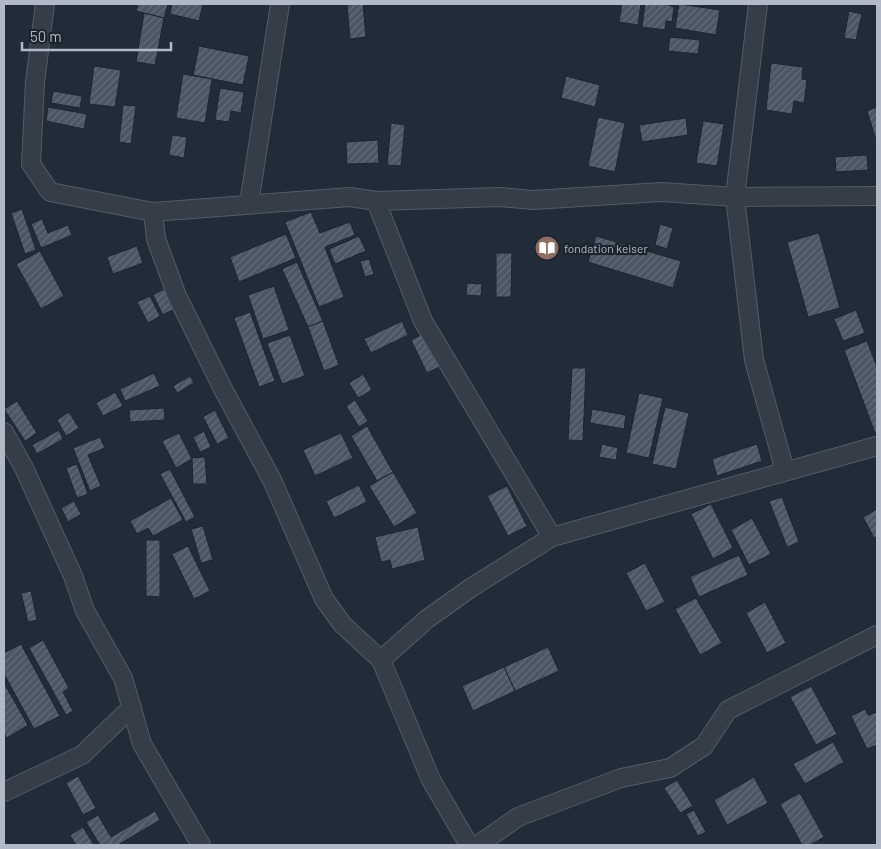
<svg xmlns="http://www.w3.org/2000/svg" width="881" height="849" viewBox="0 0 881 849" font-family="Barlow,sans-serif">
  <defs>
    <pattern id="building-hatch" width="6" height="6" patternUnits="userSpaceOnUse" patternTransform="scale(1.25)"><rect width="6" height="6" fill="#4a5664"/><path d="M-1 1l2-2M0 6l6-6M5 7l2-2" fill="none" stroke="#626c79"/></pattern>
  </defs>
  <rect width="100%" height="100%" fill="#222c38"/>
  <!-- building -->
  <g fill="url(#building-hatch)" stroke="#1c252f">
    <polygon points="138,4 168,4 164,18 136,11"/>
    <polygon points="172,4 203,4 199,21 170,14"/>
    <polygon points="363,4 366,37 350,39 347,5"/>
    <polygon points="622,4 641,4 638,25 619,22"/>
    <polygon points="645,4 666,4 674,7 672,22 666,21 665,30 642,27"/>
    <polygon points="679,4 720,10 716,35 675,28"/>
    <polygon points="849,11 862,14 856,40 844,38"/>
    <polygon points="144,13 164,18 155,65 136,62"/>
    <polygon points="670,37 700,40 698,54 668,51"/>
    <polygon points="199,46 249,56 243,85 193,75"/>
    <polygon points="771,63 803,67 802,79 807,80 804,103 794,101 792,114 766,110"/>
    <polygon points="94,66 121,70 115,107 89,104"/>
    <polygon points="183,74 212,79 205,123 176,118"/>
    <polygon points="566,76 600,85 595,107 561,98"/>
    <polygon points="220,88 244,92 241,113 231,111 229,122 215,120"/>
    <polygon points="53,91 82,96 80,108 51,103"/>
    <polygon points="123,105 136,106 131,144 119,142"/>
    <polygon points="48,107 87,114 84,129 46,121"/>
    <polygon points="877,107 877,143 867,111"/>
    <polygon points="598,117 625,123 615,172 588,166"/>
    <polygon points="686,118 688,135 642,142 639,125"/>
    <polygon points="703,121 724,124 717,166 696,163"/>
    <polygon points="391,123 405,125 401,166 387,165"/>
    <polygon points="172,135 187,137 184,158 169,155"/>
    <polygon points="378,140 379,163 347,164 346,142"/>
    <polygon points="867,155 868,170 836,172 835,157"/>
    <polygon points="22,209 36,250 25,254 11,213"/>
    <polygon points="311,212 320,233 350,222 355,235 325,247 344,297 319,307 285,222"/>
    <polygon points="42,219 48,233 68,225 72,235 41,248 31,224"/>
    <polygon points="660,224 673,228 667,249 655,245"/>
    <polygon points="819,233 840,308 808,317 787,242"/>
    <polygon points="286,234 296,258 239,282 230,257"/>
    <polygon points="359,236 366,251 335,264 329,249"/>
    <polygon points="596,236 681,261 673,288 588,262"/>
    <polygon points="137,246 143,263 113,274 107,257"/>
    <polygon points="40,251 64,296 41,309 16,264"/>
    <polygon points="496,253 512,253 511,297 496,297"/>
    <polygon points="369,259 374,274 365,277 360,261"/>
    <polygon points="297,262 323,321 308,327 282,269"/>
    <polygon points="467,283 482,284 481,296 466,295"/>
    <polygon points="274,286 289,330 263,339 248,295"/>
    <polygon points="164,289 174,309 163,315 153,295"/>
    <polygon points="150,296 160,316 148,323 137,302"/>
    <polygon points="856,310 865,333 843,341 834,319"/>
    <polygon points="250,312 275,381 259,387 234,318"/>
    <polygon points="323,321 339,365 324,371 308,327"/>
    <polygon points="402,321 408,335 371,353 364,339"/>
    <polygon points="425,333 441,366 427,373 411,340"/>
    <polygon points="290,335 305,376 282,384 267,343"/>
    <polygon points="867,341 877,367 877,432 875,433 844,350"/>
    <polygon points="572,368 586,368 583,441 568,440"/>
    <polygon points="154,373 160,386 125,401 120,389"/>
    <polygon points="363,374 372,390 358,398 349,383"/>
    <polygon points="190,376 194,383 177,393 173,386"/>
    <polygon points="115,392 123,406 103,416 96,403"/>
    <polygon points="639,393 663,398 649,458 626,453"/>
    <polygon points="355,400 368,421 359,427 346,406"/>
    <polygon points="17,401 37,433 25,441 4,409"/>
    <polygon points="665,407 689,413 676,469 652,464"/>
    <polygon points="164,408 165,420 130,422 129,410"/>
    <polygon points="592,409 626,415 624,429 590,423"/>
    <polygon points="215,410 229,438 217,444 203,417"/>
    <polygon points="69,412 79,428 66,436 57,420"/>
    <polygon points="367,426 393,472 377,481 351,436"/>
    <polygon points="59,430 63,439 37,454 32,445"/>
    <polygon points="204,431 211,447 200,452 193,437"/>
    <polygon points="179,433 192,459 176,468 162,441"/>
    <polygon points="341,433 353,458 315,476 303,450"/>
    <polygon points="100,437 105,448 88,455 101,486 90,491 73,448"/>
    <polygon points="602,444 618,448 616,460 599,457"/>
    <polygon points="757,444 762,461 717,476 712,459"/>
    <polygon points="205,457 207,484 193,484 192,458"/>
    <polygon points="77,464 88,494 77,498 66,468"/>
    <polygon points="170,469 195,517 186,522 160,474"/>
    <polygon points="393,472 417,513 394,527 369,486"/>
    <polygon points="359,485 367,502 334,518 326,501"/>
    <polygon points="507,486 527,526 508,536 487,496"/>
    <polygon points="782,497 799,542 787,547 769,501"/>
    <polygon points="171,498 183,520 153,536 148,528 137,534 130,521"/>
    <polygon points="74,501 81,514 68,522 61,508"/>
    <polygon points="711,504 733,548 713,559 691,514"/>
    <polygon points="877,509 877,536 874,538 863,517"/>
    <polygon points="752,518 771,554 749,565 731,530"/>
    <polygon points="203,526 213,560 201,563 191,529"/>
    <polygon points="418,527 425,560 392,569 390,560 381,562 375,537"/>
    <polygon points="146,540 160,540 160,597 146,596"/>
    <polygon points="188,546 210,591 194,599 172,554"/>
    <polygon points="739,555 748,575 699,597 690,577"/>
    <polygon points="645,563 665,602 646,611 626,573"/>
    <polygon points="31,591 37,620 28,622 21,593"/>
    <polygon points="696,598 722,643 700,655 675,609"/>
    <polygon points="765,602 786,643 767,653 746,613"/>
    <polygon points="43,640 69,688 63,692 73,711 66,715 29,648"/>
    <polygon points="21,644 60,716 34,729 4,674 4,653"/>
    <polygon points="548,647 559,671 515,691 504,667"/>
    <polygon points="504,667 515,691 473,711 462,686"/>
    <polygon points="4,683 28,725 7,738 4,733"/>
    <polygon points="811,686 837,734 816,745 790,697"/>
    <polygon points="865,709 868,715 877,712 877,745 867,749 851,716"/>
    <polygon points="833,742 844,762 805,784 793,764"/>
    <polygon points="78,776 96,808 83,815 66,783"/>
    <polygon points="754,777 768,803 727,825 714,800"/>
    <polygon points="677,780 693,806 680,813 664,788"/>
    <polygon points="800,793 824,837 810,845 802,845 780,804"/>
    <polygon points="694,810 706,832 698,836 686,814"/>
    <polygon points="155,811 160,820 118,845 100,845 86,822 98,815 111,837"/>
    <polygon points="83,827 94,845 76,845 70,835"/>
  </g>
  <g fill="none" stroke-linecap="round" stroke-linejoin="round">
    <defs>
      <g id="minor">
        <polyline points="45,4 35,82 31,164 50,192 153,212 350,197 376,201 423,321 552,537"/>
        <polyline points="758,4 735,197 754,360 785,471"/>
        <polyline points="376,201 500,197 533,200 662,192 735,197 877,196"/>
        <polyline points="249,204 280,4"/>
        <polyline points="153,212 156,239 177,296 223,389 272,480 324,599 343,625 381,660 431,780 469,845"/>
        <polyline points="4,432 24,468 73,576 85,611 123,678 142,744 201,845"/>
        <polyline points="381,660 427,619 472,587 552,537 877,446"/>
        <polyline points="4,792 82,755 132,707"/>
        <polyline points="478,845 518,817 621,778 670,768 704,746 728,710 877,635"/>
      </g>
    </defs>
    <!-- minor casing -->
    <use href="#minor" stroke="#535c66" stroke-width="20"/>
    <!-- minor -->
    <use href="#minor" stroke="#353e48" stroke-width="18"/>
  </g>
  <!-- icons -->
  <defs>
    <symbol id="library-disc" viewBox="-11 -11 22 22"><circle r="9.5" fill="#8d6e63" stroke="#1b232d"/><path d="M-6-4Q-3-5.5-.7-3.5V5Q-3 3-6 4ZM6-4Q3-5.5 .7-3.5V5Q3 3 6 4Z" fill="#fff"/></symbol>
  </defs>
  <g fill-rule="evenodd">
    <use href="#library-disc" x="533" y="234" width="28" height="28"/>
  </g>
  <g text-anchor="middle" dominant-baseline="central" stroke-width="4.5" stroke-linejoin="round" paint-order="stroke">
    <!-- poi labels -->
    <g font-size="12" fill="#b0b9c5" stroke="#1b232d" text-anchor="start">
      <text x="564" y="248">fondation keiser</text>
    </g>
  </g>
  <!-- border -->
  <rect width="881" height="849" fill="none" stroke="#b0b9c5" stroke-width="10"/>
  <!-- scale -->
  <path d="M22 42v8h149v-8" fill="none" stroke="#b0b9c5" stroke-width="2.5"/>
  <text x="30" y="42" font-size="15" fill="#b0b9c5" stroke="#1b232d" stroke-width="4" paint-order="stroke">50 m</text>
</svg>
